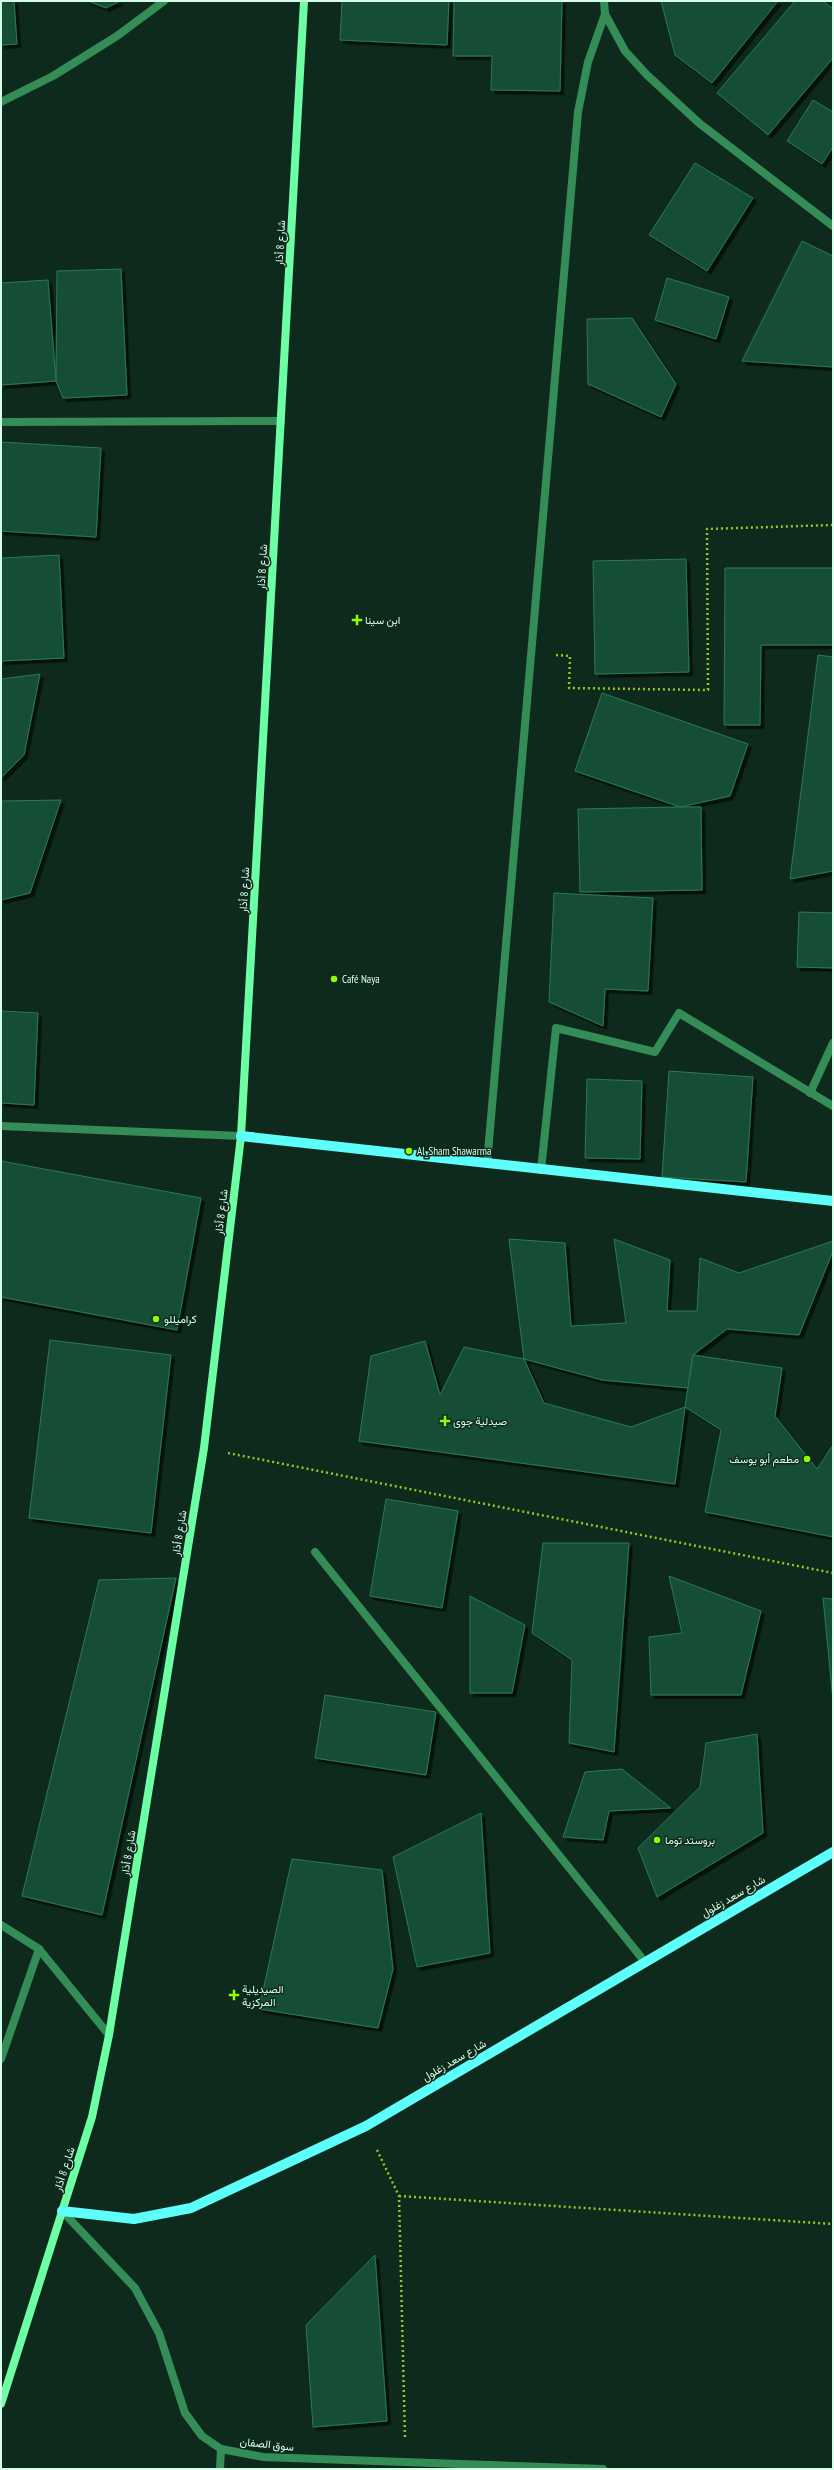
<svg xmlns="http://www.w3.org/2000/svg" width="834" height="2470" viewBox="0 0 834 2470" font-family="'PT Sans Narrow',Vazirmatn,sans-serif">
  <defs>
    <filter id="shadow"><feDropShadow dx="3.5" dy="3.5" stdDeviation="0" flood-color="#0009"/></filter>
  </defs>
  <rect width="100%" height="100%" fill="#0e2a1c"/>
  <!-- building -->
  <g fill="#184d35" stroke="#287b55" filter="url(#shadow)">
    <polygon points="1,1 14,1 17,44 1,45"/>
    <polygon points="88,1 120,1 106,8"/>
    <polygon points="342,1 449,1 447,45 340,40"/>
    <polygon points="454,1 562,1 560,91 491,90 492,56 453,56"/>
    <polygon points="661,1 778,1 712,83 675,55"/>
    <polygon points="795,1 823,1 833,9 833,58 768,135 717,93"/>
    <polygon points="813,100 833,112 833,147 822,164 787,141"/>
    <polygon points="695,163 753,198 707,271 649,235"/>
    <polygon points="802,241 833,256 833,367 742,361"/>
    <polygon points="121,269 127,395 63,398 56,381 57,271"/>
    <polygon points="667,278 729,297 716,339 655,320"/>
    <polygon points="48,280 56,381 1,385 1,283"/>
    <polygon points="632,318 676,384 661,417 588,384 587,319"/>
    <polygon points="1,442 101,448 96,537 1,531"/>
    <polygon points="59,555 64,658 1,661 1,558"/>
    <polygon points="686,559 689,672 595,674 593,561"/>
    <polygon points="725,568 833,568 833,645 761,645 760,725 724,725"/>
    <polygon points="818,655 833,657 833,871 790,879"/>
    <polygon points="40,674 24,755 1,778 1,679"/>
    <polygon points="602,693 748,744 730,796 680,807 575,771"/>
    <polygon points="61,800 30,893 1,900 1,801"/>
    <polygon points="680,807 701,807 702,890 580,892 578,809"/>
    <polygon points="554,893 653,898 648,991 605,989 603,1026 549,1002"/>
    <polygon points="799,912 833,913 833,968 797,967"/>
    <polygon points="1,1011 38,1013 34,1105 1,1103"/>
    <polygon points="669,1071 753,1077 746,1182 662,1177"/>
    <polygon points="587,1079 642,1081 640,1159 585,1158"/>
    <polygon points="1,1161 201,1198 177,1330 1,1297"/>
    <polygon points="509,1239 565,1243 571,1326 626,1323 614,1239 670,1260 667,1311 697,1311 700,1258 739,1273 833,1241 833,1251 799,1335 727,1329 693,1355 688,1388 602,1380 524,1359"/>
    <polygon points="50,1340 171,1355 151,1533 29,1518"/>
    <polygon points="425,1341 440,1395 464,1347 524,1359 544,1403 631,1427 685,1407 675,1484 359,1441 371,1356"/>
    <polygon points="693,1355 782,1368 775,1416 817,1469 833,1445 833,1537 705,1512 721,1430 685,1407"/>
    <polygon points="386,1499 458,1511 442,1608 370,1596"/>
    <polygon points="543,1543 629,1543 614,1752 569,1743 572,1660 532,1633"/>
    <polygon points="669,1576 761,1611 741,1695 651,1695 649,1637 682,1633"/>
    <polygon points="176,1578 102,1915 22,1896 99,1580"/>
    <polygon points="470,1596 525,1625 512,1693 470,1693"/>
    <polygon points="823,1598 833,1599 833,1701"/>
    <polygon points="325,1695 436,1712 426,1775 315,1758"/>
    <polygon points="757,1734 763,1833 657,1897 638,1848 700,1787 706,1743"/>
    <polygon points="622,1769 671,1808 609,1811 603,1840 563,1837 585,1772"/>
    <polygon points="481,1813 490,1953 417,1967 393,1857"/>
    <polygon points="292,1859 382,1870 393,1969 378,2028 259,2009"/>
    <polygon points="375,2255 387,2421 313,2427 306,2325"/>
  </g>
  <g fill="none" stroke-linecap="round" stroke-linejoin="round">
    <!-- path -->
    <g stroke="#97c624" stroke-width="2.5" stroke-dasharray="2 3" stroke-linecap="butt">
      <polyline points="556,655 570,656 569,688 708,690 707,529 833,525"/>
      <polyline points="228,1453 833,1573"/>
      <polyline points="377,2150 399,2196 405,2438"/>
      <polyline points="399,2196 833,2224"/>
    </g>
    <!-- service -->
    <polyline stroke="#348d57" stroke-width="8" points="1,2059 39,1949"/>
    <!-- minor -->
    <g stroke="#348d57" stroke-width="8">
      <polyline points="604,1 605,14 625,51 647,75 699,123 833,226"/>
      <polyline points="1,422 281,421"/>
      <polyline points="810,1093 833,1043"/>
      <polyline points="487,1164 578,112 588,62 605,14"/>
      <polyline points="541,1170 556,1028 655,1052 679,1013 833,1106"/>
      <polyline points="315,1552 645,1962"/>
      <polyline points="1,1925 39,1949 109,2035"/>
      <polyline points="220,2469 221,2449"/>
    </g>
    <!-- tertiary -->
    <g stroke="#348d57" stroke-width="8">
      <polyline points="1,102 53,76 117,36 164,1"/>
      <polyline points="1,1126 241,1136"/>
      <polyline points="62,2211 135,2288 159,2333 185,2413 202,2436 221,2449 263,2457 603,2469"/>
    </g>
    <!-- secondary -->
    <polyline stroke="#6dffa4" stroke-width="8" points="1,2404 92,2117 109,2035 204,1448 241,1136 304,1"/>
    <!-- primary -->
    <g stroke="#5dfffb" stroke-width="10">
      <polyline points="241,1136 833,1201"/>
      <polyline points="62,2211 134,2219 191,2208 366,2126 833,1852"/>
    </g>
  </g>
  <!-- markers -->
  <g fill="#8dff02" stroke="#0e2a1c" stroke-width="1.5">
    <path d="M355 614h4v4h4v4h-4v4h-4v-4h-4v-4h4z"/>
    <circle cx="334" cy="979" r="4"/>
    <circle cx="409" cy="1151" r="4"/>
    <circle cx="156" cy="1319" r="4"/>
    <path d="M443 1415h4v4h4v4h-4v4h-4v-4h-4v-4h4z"/>
    <circle cx="807" cy="1459" r="4"/>
    <circle cx="657" cy="1840" r="4"/>
    <path d="M232 1989h4v4h4v4h-4v4h-4v-4h-4v-4h4z"/>
  </g>
  <g text-anchor="middle" dominant-baseline="central" stroke-width="3" stroke-linejoin="round" paint-order="stroke">
    <!-- street labels -->
    <g font-size="11" fill="#d6ffe9" stroke="#0e2a1c">
      <text transform="translate(280 243) rotate(-87)">شارع 8 أذار</text>
      <text transform="translate(262 567) rotate(-87)">شارع 8 أذار</text>
      <text transform="translate(244 890) rotate(-87)">شارع 8 أذار</text>
      <text transform="translate(221 1212) rotate(-83)">شارع 8 أذار</text>
      <text transform="translate(179 1533) rotate(-81)">شارع 8 أذار</text>
      <text transform="translate(128 1853) rotate(-81)">شارع 8 أذار</text>
      <text transform="translate(733 1896) rotate(-30)">شارع سعد زغلول</text>
      <text transform="translate(454 2060) rotate(-30)">شارع سعد زغلول</text>
      <text transform="translate(64 2169) rotate(-72)">شارع 8 أذار</text>
      <text transform="translate(267 2444) rotate(6)">سوق الصفان</text>
    </g>
    <!-- poi labels -->
    <g font-size="11" fill="#d6ffe9" stroke="#0e2a1c" text-anchor="start">
      <text x="365" y="620">ابن سينا</text>
      <text x="342" y="979">Café Naya</text>
      <text x="417" y="1151">Al_Sham Shawarma</text>
      <text x="164" y="1319">كراميللو</text>
      <text x="453" y="1421">صيدلية جوى</text>
      <text x="799" y="1459" text-anchor="end">مطعم أبو يوسف</text>
      <text x="665" y="1840">بروستد توما</text>
      <text x="242" y="1989">الصيديلية<tspan x="242" dy="13">المركزية</tspan></text>
    </g>
  </g>
  <!-- border -->
  <rect width="834" height="2470" fill="none" stroke="#d6ffe9" stroke-width="4"/>
</svg>
